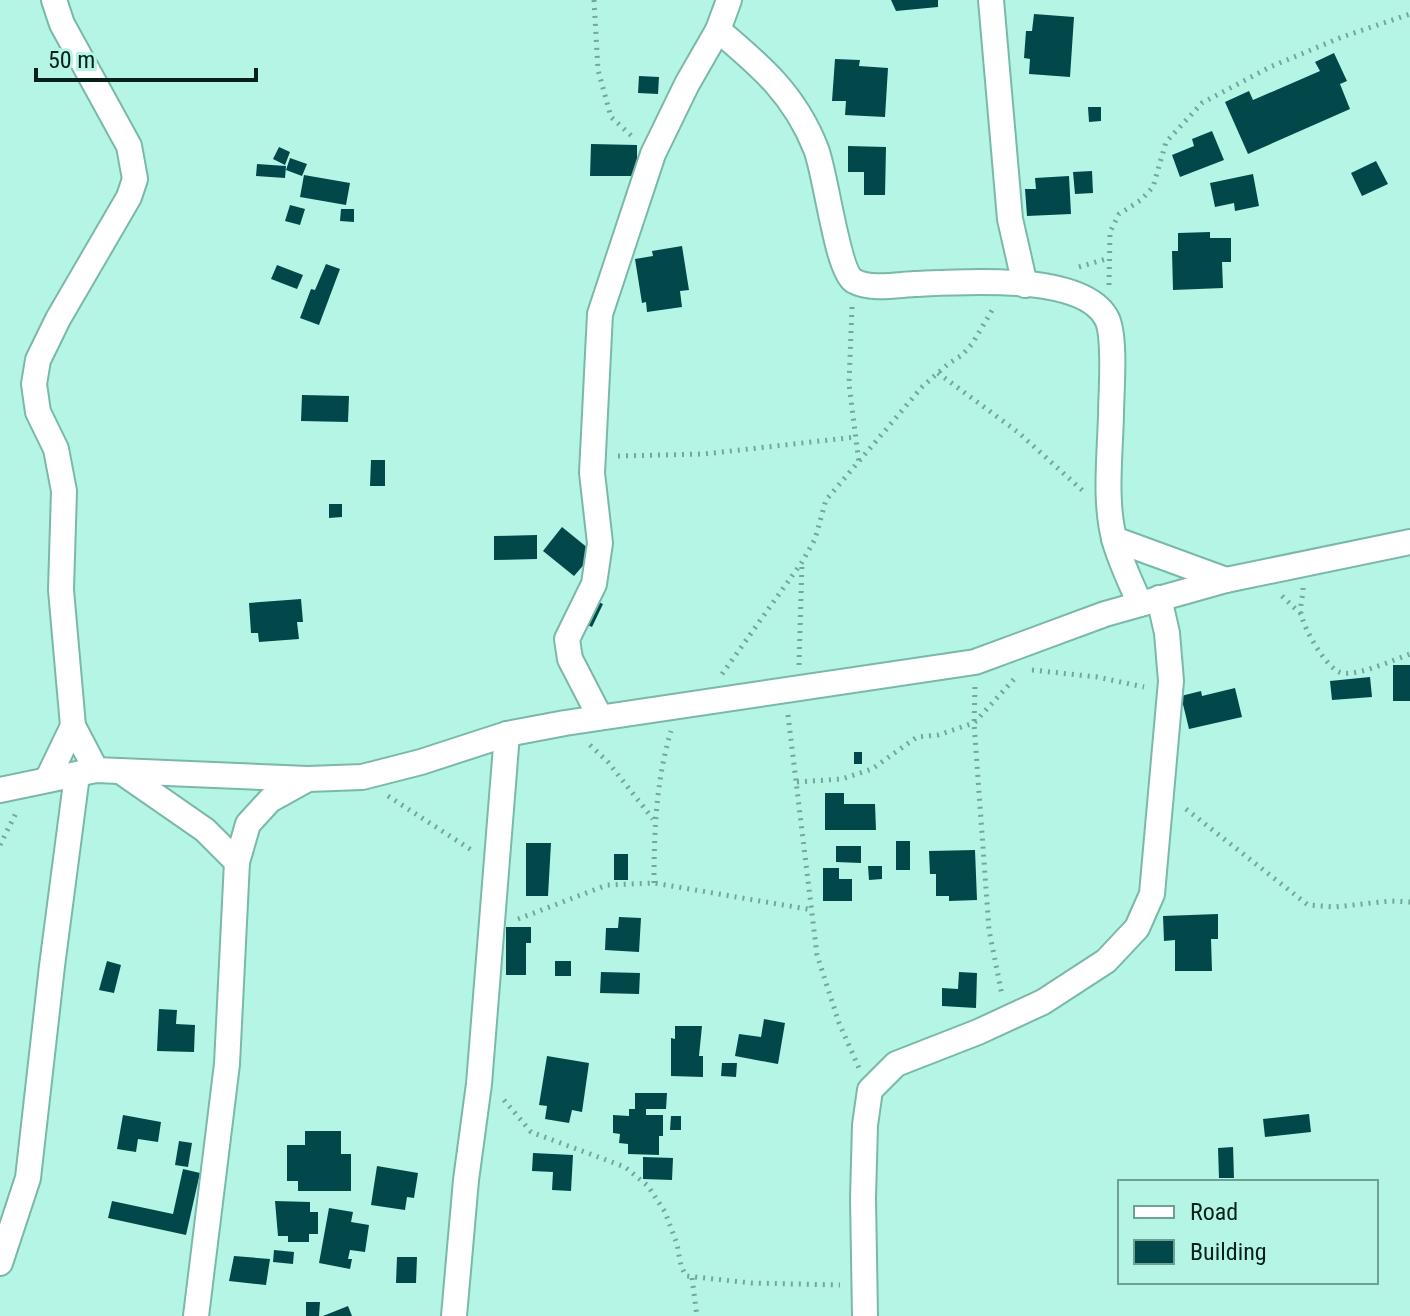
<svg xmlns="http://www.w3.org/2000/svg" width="1410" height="1316" viewBox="0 0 1410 1316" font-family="'Roboto Condensed',sans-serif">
  <rect width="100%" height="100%" fill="#b5f5e5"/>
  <!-- building -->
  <g fill="#02484a">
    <polygon points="891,0 938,0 938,7 896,11"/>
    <polygon points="1034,14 1074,17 1070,77 1029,74 1030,59 1024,58 1026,31 1032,31"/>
    <polygon points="1334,53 1347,81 1340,84 1350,109 1248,154 1225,102 1249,91 1253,100 1320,71 1315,62"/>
    <polygon points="835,59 860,60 859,66 888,68 885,117 845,115 846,101 832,101"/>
    <polygon points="639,76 659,77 658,94 638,93"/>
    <polygon points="1088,107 1101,107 1101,121 1089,122"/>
    <polygon points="1212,131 1224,160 1180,177 1172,155 1194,146 1192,139"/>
    <polygon points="591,144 637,145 637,176 590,176"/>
    <polygon points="848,146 886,147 885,195 864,195 864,172 848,172"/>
    <polygon points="279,147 290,152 285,165 273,159"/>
    <polygon points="290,158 307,164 302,176 286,170"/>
    <polygon points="1376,161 1388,184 1362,196 1351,173"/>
    <polygon points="257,164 286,166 285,178 256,176"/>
    <polygon points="1092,171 1093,193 1075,194 1073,172"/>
    <polygon points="1253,174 1259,206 1235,211 1234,203 1215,207 1210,183"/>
    <polygon points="304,175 350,183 346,205 300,197"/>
    <polygon points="1069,176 1071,214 1027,216 1025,189 1036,189 1035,178"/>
    <polygon points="290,205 305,209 300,225 285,221"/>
    <polygon points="341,209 354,209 354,222 340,221"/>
    <polygon points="1210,232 1210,238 1231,238 1231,262 1222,262 1223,288 1173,290 1172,251 1178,251 1178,233"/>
    <polygon points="682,246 689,290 680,291 682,307 647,312 646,302 642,303 635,259 653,256 652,251"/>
    <polygon points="326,264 340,269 319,325 300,318 311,289 315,290"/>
    <polygon points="277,265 303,275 297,289 271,279"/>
    <polygon points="302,395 349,396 348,422 301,421"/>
    <polygon points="371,460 385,460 385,486 370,486"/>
    <polygon points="329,504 342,504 342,517 329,518"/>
    <polygon points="562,527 594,553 574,576 543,551"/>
    <polygon points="537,535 537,559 494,560 494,536"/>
    <polygon points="301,599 303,622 297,622 299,639 259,642 258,633 251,633 249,603"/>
    <polygon points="591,599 603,604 592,627 581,622"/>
    <rect x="1393" y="665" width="17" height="36"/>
    <polygon points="1370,677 1372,697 1332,700 1330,681"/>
    <polygon points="1235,688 1242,717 1189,729 1181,696 1201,691 1202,696"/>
    <rect x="854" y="752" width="8" height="12"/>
    <polygon points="825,793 844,793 844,804 875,804 876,830 825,830"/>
    <rect x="896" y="841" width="14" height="29"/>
    <polygon points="526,843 551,843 548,896 526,896"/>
    <polygon points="836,846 861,846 861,863 836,862"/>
    <polygon points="975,850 977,900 949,901 949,896 936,896 936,874 930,874 929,851"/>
    <rect x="614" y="854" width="14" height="26"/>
    <polygon points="868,866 882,866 882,879 869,880"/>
    <polygon points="823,868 839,868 839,879 852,879 852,901 823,901"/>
    <polygon points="1218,914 1218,939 1211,939 1212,971 1175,971 1175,940 1164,941 1163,916"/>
    <polygon points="619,917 641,918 639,952 605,950 606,928 618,928"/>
    <polygon points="506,927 531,927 531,943 526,943 526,975 506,975"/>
    <polygon points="107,961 121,965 114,993 99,990"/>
    <rect x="555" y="961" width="16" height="15"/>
    <polygon points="601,972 640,973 639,994 600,993"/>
    <polygon points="959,972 977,973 976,1008 942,1006 942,988 958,989"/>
    <polygon points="159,1009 177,1010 176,1024 195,1025 194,1052 157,1051"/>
    <polygon points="764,1019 785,1023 778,1064 735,1056 739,1034 761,1037"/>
    <polygon points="675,1026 702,1026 699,1056 703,1056 703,1077 671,1076 671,1038 675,1039"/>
    <polygon points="547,1056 589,1063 582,1112 572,1110 569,1123 545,1119 547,1106 539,1105"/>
    <polygon points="722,1063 737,1063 736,1077 721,1076"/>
    <polygon points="635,1093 667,1093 666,1109 646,1109 646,1115 663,1115 663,1136 659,1136 659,1155 628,1154 628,1144 619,1143 620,1134 613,1133 613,1115 629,1116 629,1109 635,1109"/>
    <polygon points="1309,1114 1311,1132 1265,1137 1263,1119"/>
    <polygon points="123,1115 161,1122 158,1142 138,1139 136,1152 117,1149"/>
    <polygon points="671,1116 681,1116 681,1130 670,1130"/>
    <polygon points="305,1131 341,1131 341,1154 351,1154 351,1191 298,1191 298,1181 287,1181 287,1145 305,1145"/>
    <polygon points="179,1141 192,1143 188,1167 175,1165"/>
    <polygon points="1233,1147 1234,1178 1219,1178 1218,1148"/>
    <polygon points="533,1153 573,1155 571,1191 552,1190 553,1172 532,1171"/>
    <polygon points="643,1157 673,1158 672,1180 643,1179"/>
    <polygon points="377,1166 418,1173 414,1198 407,1197 405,1210 371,1205"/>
    <polygon points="183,1169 200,1173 186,1235 108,1218 112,1201 173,1214"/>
    <polygon points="275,1201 310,1202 310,1212 318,1212 318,1234 309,1234 309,1242 288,1242 288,1236 278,1236"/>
    <polygon points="329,1208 353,1212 351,1222 369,1225 365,1252 350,1250 348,1259 352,1259 350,1269 319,1263"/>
    <polygon points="274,1250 294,1252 293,1264 273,1262"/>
    <polygon points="234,1256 270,1259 266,1285 229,1281"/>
    <polygon points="397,1257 417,1257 416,1283 396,1283"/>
    <polygon points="306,1302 320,1302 319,1316 306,1316"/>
    <polygon points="348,1306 352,1316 323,1316"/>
  </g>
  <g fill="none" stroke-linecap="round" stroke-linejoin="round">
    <defs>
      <g id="minor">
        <polyline points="54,0 62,24 129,146 135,179 129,197 58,319 38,360 34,384 38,412 56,449 64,491 61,590 73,726 96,770"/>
        <polyline points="991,0 1010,219 1025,285"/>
        <path d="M718,30C761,66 795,95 816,149C826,174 837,271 854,281C870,290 896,285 914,284C960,282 1084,272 1107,319C1116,338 1111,393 1111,415C1110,456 1104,503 1115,542C1121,563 1131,583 1140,604"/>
        <polyline points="1114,539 1226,580"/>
        <polyline points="600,717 570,659 567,639 594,584 600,543 592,473 600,314 653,154 687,84 718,30 729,0"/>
        <polyline points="120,771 205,830 237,862"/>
        <polyline points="47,780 73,726"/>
        <polyline points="0,790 96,770 308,779 362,777 421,762 507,734 565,723 975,662 1105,614 1226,580 1410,542"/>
        <polyline points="0,1263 28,1178 52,966 77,775"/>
        <polyline points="196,1316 227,1064 237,862 248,824 270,800 308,779"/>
        <polyline points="454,1316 466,1180 479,1084 507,734"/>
        <polyline points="865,1316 863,1198 865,1125 870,1090 896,1064 978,1032 1043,1002 1106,961 1137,928 1152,894 1171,681 1167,633 1159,598"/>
      </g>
    </defs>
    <!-- minor casing -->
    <use href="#minor" stroke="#7ab8a9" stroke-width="28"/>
    <!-- path -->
    <g stroke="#74a69a" stroke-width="5" stroke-dasharray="2 6" stroke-linecap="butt">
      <polyline points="594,0 598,70 611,117 635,139"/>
      <polyline points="1079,267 1109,258"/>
      <polyline points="1109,285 1110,232 1119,214 1141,200 1153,187 1166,142 1202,103 1270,67 1342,37 1410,14"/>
      <polyline points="852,307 849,384 859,463"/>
      <polyline points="938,373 1019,433 1083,491"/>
      <polyline points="618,456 704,454 856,437"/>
      <path d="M1303,588C1303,596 1300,605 1301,613C1303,628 1328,672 1343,673C1361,675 1393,660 1410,654"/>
      <polyline points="1282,596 1301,614"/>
      <polyline points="799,665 802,563"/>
      <polyline points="1032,670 1097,677 1144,687"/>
      <polyline points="722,674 802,562 815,539 826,500 922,387 948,364 962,355 972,344 994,307"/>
      <polyline points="975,687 974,723 989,930 1002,995"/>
      <polyline points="788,715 817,955 839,1023 859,1068"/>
      <polyline points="590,745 608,762 653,819"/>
      <polyline points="797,782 842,779 872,769 917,737 938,735 974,723 1017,676"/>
      <polyline points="388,796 473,851"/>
      <polyline points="1186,809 1308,905 1335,907 1390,901 1410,902"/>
      <polyline points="0,845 16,813"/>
      <path d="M654,883C654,831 656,781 671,731"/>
      <polyline points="518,919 607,885 654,883 813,910"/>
      <polyline points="504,1100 531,1132 625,1167 648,1186 665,1212 677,1244 681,1266 686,1276 751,1283 840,1285"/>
      <polyline points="692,1278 697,1316"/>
    </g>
    <!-- minor -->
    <use href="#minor" stroke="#fff" stroke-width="24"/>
  </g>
  <!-- legend -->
  <rect x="1118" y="1180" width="260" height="104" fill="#b5f5e5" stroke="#6fa094" stroke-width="2"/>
  <rect x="1134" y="1206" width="40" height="12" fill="#ffffff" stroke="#6fa094" stroke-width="2"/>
  <text x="1190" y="1220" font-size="24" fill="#06201b">Road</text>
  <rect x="1134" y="1240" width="40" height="24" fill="#02484a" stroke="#6fa094" stroke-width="2"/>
  <text x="1190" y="1260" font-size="24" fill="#06201b">Building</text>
  <!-- scale -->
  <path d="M36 68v12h220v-12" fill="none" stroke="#06201b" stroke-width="4"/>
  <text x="48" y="68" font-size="24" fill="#06201b" stroke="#b5f5e5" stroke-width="6" paint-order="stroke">50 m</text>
</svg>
